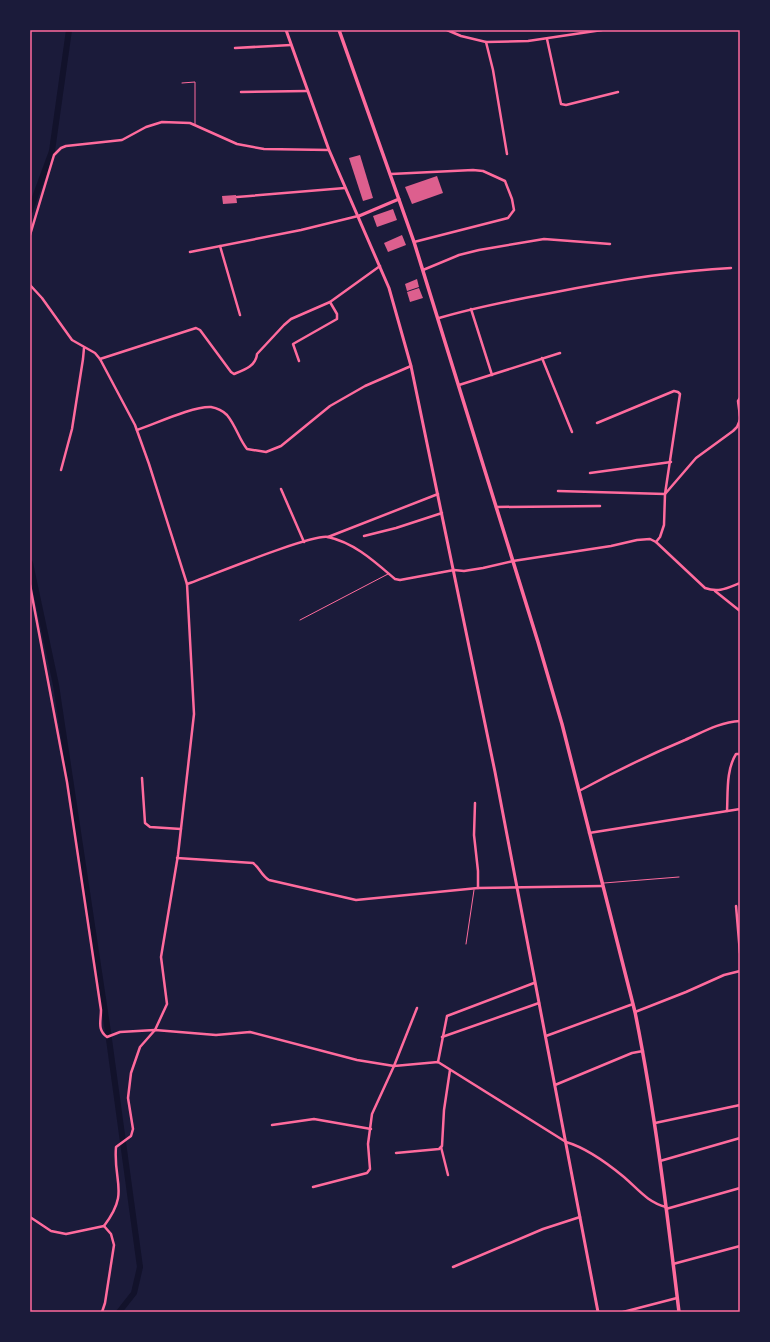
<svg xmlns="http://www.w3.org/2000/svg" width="770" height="1342" viewBox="0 0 770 1342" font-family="Ubuntu,sans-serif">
  <rect width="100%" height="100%" fill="#1b1b3a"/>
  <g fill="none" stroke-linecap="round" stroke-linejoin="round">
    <!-- canal -->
    <g stroke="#12122b" stroke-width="6">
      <polyline points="30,211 52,151 69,30"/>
      <polyline points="30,563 56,685 108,1032 140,1267 134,1293 119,1312"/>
    </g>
  </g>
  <!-- building -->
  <g fill="#dd5f8e">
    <polygon points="360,155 373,198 363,201 349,158"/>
    <polygon points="437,176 443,193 412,204 405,187"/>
    <polygon points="236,195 237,203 223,204 222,196"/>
    <polygon points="393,209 397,220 377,227 373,216"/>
    <polygon points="402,235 406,245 388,252 384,243"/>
    <polygon points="417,279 419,287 407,291 405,284"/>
    <polygon points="419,288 423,298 410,302 407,292"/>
  </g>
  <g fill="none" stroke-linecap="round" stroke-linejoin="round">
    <!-- service -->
    <g stroke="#ff6b9d" stroke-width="1">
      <polyline points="182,83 195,82 195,124"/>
      <polyline points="300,620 388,574"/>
      <polyline points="604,883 679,877"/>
      <polyline points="466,944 474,890"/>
    </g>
    <!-- minor -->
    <g stroke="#ff6b9d" stroke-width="2.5">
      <polyline points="447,30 461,36 486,42 528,41 602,30"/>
      <polyline points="547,39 561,104 566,105 618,92"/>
      <polyline points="486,42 493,70 507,154"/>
      <polyline points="235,48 291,45"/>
      <polyline points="241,92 307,91"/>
      <polyline points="391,174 473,170 483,171 505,181 512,199 514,210 508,218 414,242"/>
      <polyline points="237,197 345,188"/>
      <polyline points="30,235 54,155 61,148 66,146 122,140 146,127 162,122 190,123 237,144 264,149 329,150"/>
      <polyline points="220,246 240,315"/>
      <polyline points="190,252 301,230 358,216"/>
      <polyline points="423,270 459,255 479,250 544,239 610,244"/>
      <path d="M30,285L42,298L72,340L95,353L100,359L135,425L149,464L187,584L194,714L178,855L161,957L167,1004L155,1030L140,1047L131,1073L128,1098L133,1129L131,1136L116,1147C113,1183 130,1192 104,1226"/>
      <polyline points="471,309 492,375"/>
      <path d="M439,318C476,307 513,300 551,293C611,281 670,271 731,268"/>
      <polyline points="542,358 572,432"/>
      <path d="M100,359L196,328L200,330L231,372L234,374C244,370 256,366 257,354L284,325L291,319L330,302L380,266"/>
      <polyline points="299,361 293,344 337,319 337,314 330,302"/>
      <polyline points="459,385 560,353"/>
      <polyline points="740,398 738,401 740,416"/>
      <polyline points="597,423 674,391 678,392 680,394 665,494 664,525 660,537 656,542"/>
      <path d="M137,430C155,424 193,406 211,407C217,408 223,411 227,415C236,426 239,439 247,449L266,452L281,446L330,406L365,386L411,366"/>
      <polyline points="61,470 72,429 83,359 84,348"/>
      <polyline points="590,473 671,462"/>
      <polyline points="281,489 304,542"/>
      <polyline points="558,491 665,494 696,458 733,431 737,427 740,420"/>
      <polyline points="496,507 600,506"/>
      <polyline points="364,536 396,528 442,513"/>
      <polyline points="328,537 438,494"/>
      <path d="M187,584C210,576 311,534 328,537C355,543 375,562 395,579L400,580L454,570L464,571L483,568L513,561L611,546L637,540L650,539L656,542L705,588C719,593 727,588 740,583"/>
      <path d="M30,585L67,782L101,1010C101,1021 97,1030 107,1037L120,1032L155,1030L216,1035L250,1032L357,1060L394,1066L438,1062L566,1142C587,1148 607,1163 624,1177C638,1189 647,1202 666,1207"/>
      <polyline points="715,591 740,611"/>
      <polyline points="142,778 145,823 150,827 181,829"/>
      <path d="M579,791C614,772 649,755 685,740C703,732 720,722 740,721"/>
      <polyline points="475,803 474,835 478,871 478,888"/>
      <path d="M727,811C728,792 726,770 736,754H740"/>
      <polyline points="589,833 740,809"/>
      <path d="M177,858L253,863C260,868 261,875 269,880L356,900L478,888L602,886"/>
      <polyline points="736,906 740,953"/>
      <polyline points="635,1012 686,992 724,975 740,971"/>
      <polyline points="546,1036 633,1004"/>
      <polyline points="442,1037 539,1003"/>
      <polyline points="438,1062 447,1016 534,983"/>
      <polyline points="555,1085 632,1053 643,1051"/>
      <polyline points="655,1123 740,1105"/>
      <polyline points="272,1125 314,1119 371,1129"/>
      <polyline points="441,1147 448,1175"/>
      <polyline points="396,1153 439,1149 442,1146 444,1110 450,1070"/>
      <polyline points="660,1161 740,1138"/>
      <polyline points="313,1187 367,1173 370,1169 368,1144 372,1114 394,1066 417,1008"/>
      <polyline points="666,1209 740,1188"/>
      <polyline points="30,1217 51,1231 66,1234 104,1226"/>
      <polyline points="673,1264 740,1246"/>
      <polyline points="453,1267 543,1229 580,1217"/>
      <polyline points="102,1312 105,1303 114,1245 111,1234 104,1226"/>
      <polyline points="623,1312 677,1298"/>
    </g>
    <!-- tertiary -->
    <g stroke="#ff6b9d" stroke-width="3">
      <polyline points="286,30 329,150 389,288 411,366 495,772 598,1312"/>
      <polyline points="359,216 399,199"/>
    </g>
    <!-- secondary -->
    <path stroke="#ff6b9d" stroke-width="3.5" d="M339,30L414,242L538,642L562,724L635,1012C655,1111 667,1212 679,1312"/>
  </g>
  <!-- border -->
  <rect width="770" height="1342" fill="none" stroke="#1b1b3a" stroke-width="62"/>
  <rect x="31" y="31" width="708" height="1280" fill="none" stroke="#ff6b9d" stroke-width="1.5"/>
</svg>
